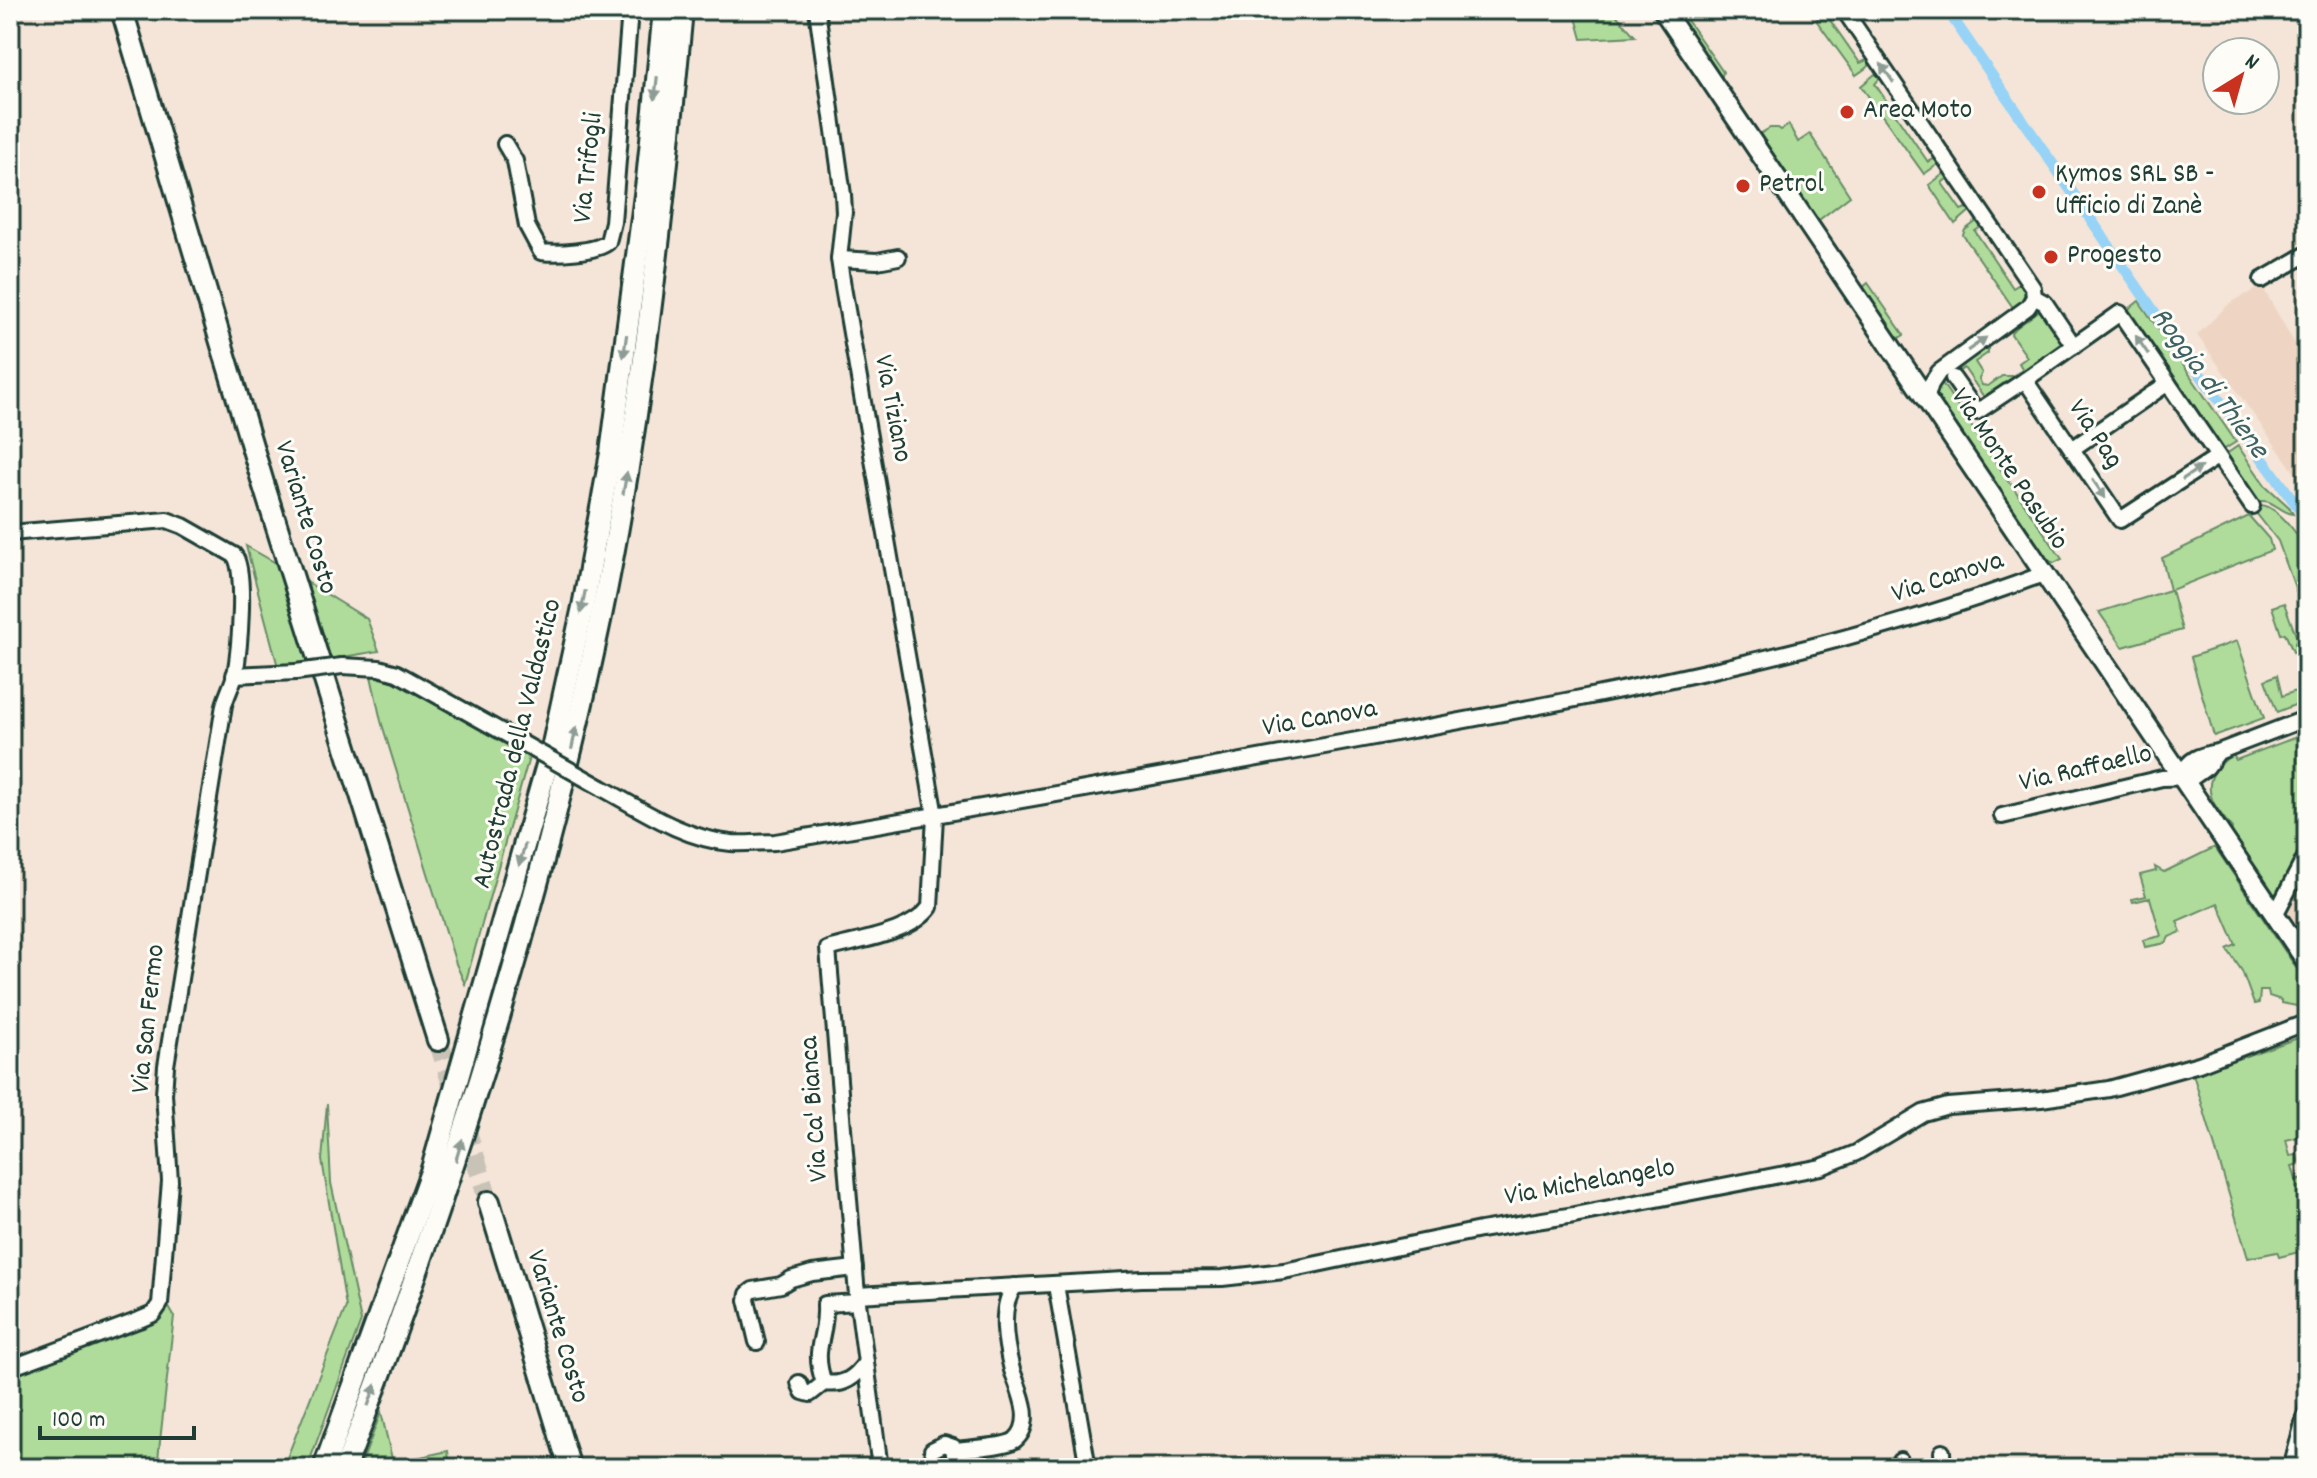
<svg xmlns="http://www.w3.org/2000/svg" width="2317" height="1478" viewBox="0 0 2317 1478" font-family="Dekko,sans-serif">
  <rect width="100%" height="100%" fill="#f4e5d8"/>
  <filter id="ink" filterUnits="userSpaceOnUse"><feTurbulence type="fractalNoise" baseFrequency=".0125" numOctaves="2"/><feDisplacementMap in="SourceGraphic" scale="16" xChannelSelector="R" yChannelSelector="G"/><feConvolveMatrix kernelMatrix="1 2 1 2 8 2 1 2 1" color-interpolation-filters="sRGB"/></filter>
  <g filter="url(#ink)">
    <!-- built -->
    <g fill="#eed5c3">
      <polygon points="2262,286 2299,351 2307,347 2307,490 2197,335 2230,303"/>
      <polygon points="2307,869 2307,948 2284,914"/>
    </g>
    <!-- green -->
    <g fill="#afdc9a" stroke="#678c67" stroke-width="2">
      <polygon points="1574,10 1625,10 1617,16 1635,36 1582,39"/>
      <polygon points="1670,10 1680,10 1723,72 1720,83"/>
      <polygon points="1834,10 1835,15 1830,20 1860,63 1867,60 1869,62 1869,66 1856,75 1816,20 1827,11"/>
      <polygon points="1875,74 1880,78 1875,84 1928,162 1934,159 1938,161 1937,165 1924,174 1861,86"/>
      <polygon points="1789,125 1798,142 1810,134 1850,196 1815,223 1756,136 1770,128 1778,128 1781,130"/>
      <polygon points="1945,173 1948,178 1942,183 1961,210 1969,207 1971,210 1955,224 1929,185"/>
      <polygon points="1977,221 1981,224 1981,227 1975,231 2013,288 2021,283 2025,291 2023,301 2014,309 1963,235 1965,230"/>
      <polygon points="1868,283 1904,335 1896,340 1861,289"/>
      <polygon points="2139,301 2236,442 2220,452 2198,414 2139,325 2134,319 2130,321 2125,312"/>
      <polygon points="2040,310 2065,347 1986,400 1964,368 1942,383 2062,559 2054,563 2048,560 2014,510 2010,509 1933,395 1939,379 1988,345 1988,353 1975,362 1982,373 1979,379 1982,385 1988,386 2002,376 2012,376 2023,370 2019,363 2027,357 2011,334 2012,331"/>
      <path d="M2238,446L2265,485L2289,507L2293,514C2278,512 2271,495 2254,503C2250,486 2237,466 2222,457Z"/>
      <path d="M2260,505C2277,505 2301,537 2306,552C2311,564 2307,606 2307,621L2278,541L2253,509Z"/>
      <polygon points="2249,516 2269,539 2272,550 2171,590 2182,630 2123,647 2099,612 2170,590 2162,558"/>
      <polygon points="246,546 281,566 311,662 278,667"/>
      <polygon points="307,582 367,619 379,651 331,659"/>
      <polygon points="2284,603 2298,641 2295,643 2298,651 2293,652 2285,633 2281,634 2272,607"/>
      <polygon points="2237,641 2264,718 2214,736 2191,657"/>
      <polygon points="383,674 399,680 530,754 465,984 456,964 381,721 371,676"/>
      <polygon points="2277,675 2282,696 2307,687 2307,700 2277,712 2265,680"/>
      <path d="M2307,733V845L2278,900H2275L2231,835L2232,828C2217,810 2198,789 2219,766C2223,761 2229,758 2232,753L2236,760Z"/>
      <polygon points="2215,847 2307,984 2307,1008 2281,1003 2281,1000 2269,996 2268,991 2260,991 2259,1003 2254,1004 2242,971 2227,949 2236,945 2218,903 2177,921 2181,932 2169,937 2166,943 2145,947 2143,940 2161,936 2150,898 2133,902 2132,899 2146,896 2140,875 2156,871 2155,867 2164,872"/>
      <polygon points="2307,1035 2307,1135 2286,1140 2290,1156 2297,1155 2299,1164 2292,1166 2296,1180 2307,1177 2307,1250 2279,1257 2277,1252 2248,1258 2193,1074"/>
      <polygon points="327,1104 331,1183 361,1321 307,1468 283,1468 346,1307 322,1160"/>
      <polygon points="164,1299 174,1316 157,1468 10,1468 10,1378 16,1371 152,1317"/>
      <polygon points="381,1412 393,1463 448,1451 450,1468 360,1468"/>
    </g>
    <g fill="none" stroke-linecap="round" stroke-linejoin="round">
      <!-- canal -->
      <polyline stroke="#96d3f6" stroke-width="11" points="1947,10 2160,320 2307,519"/>
      <!-- highway-tunnel -->
      <polyline stroke="#c9c3b7" stroke-width="20" stroke-dasharray="20 10" stroke-linecap="butt" points="438,1040 489,1202"/>
      <defs>
        <g id="minor">
          <path d="M817,10L843,195L844,212L839,259L843,287L935,816L930,907C911,934 858,940 828,949L857,1295L880,1468"/>
          <polyline points="1844,10 2033,288 2034,297 2028,307 1939,372 1931,384 1926,400"/>
          <path d="M505,144L515,161L527,226L541,252C557,254 596,252 608,242L613,222L630,10"/>
          <polyline points="839,259 877,261 898,257"/>
          <polyline points="2262,280 2307,254"/>
          <polyline points="2034,297 2045,303 2074,346"/>
          <polyline points="1953,378 1977,412 2025,380"/>
          <polyline points="2072,449 2168,383"/>
          <polyline points="2217,457 2120,520 2025,380 2120,313 2252,506"/>
          <path d="M10,533L167,520L183,526L234,555C247,569 239,653 235,675C232,685 227,695 224,705L166,1066L164,1094L170,1181L160,1304L153,1314L139,1320L10,1368"/>
          <polyline points="342,666 379,668 397,673 522,743"/>
          <polyline points="234,675 296,672"/>
          <polyline points="2218,752 2307,718"/>
          <path d="M602,788C642,810 684,839 731,843C745,844 761,842 775,842C988,807 1200,769 1412,730C1627,690 1841,651 2046,573"/>
          <path d="M2002,816L2162,778L2193,777L2207,767L2218,752C2200,755 2188,758 2181,777"/>
          <polyline points="2275,915 2307,854"/>
          <polyline points="1056,1285 1088,1468"/>
          <polyline points="857,1295 1142,1279 1222,1278 1284,1271 1480,1230 1574,1215 1821,1167 1856,1153 1923,1113 1948,1106 2041,1099 2109,1089 2199,1064 2307,1022"/>
          <polyline points="757,1342 747,1300 748,1294 753,1290 781,1285 791,1279 812,1273 855,1268"/>
          <path d="M799,1383L803,1392L810,1394L824,1383C811,1346 827,1339 825,1304L858,1302"/>
          <path d="M824,1383C844,1386 855,1378 866,1362"/>
          <polyline points="932,1450 944,1444 953,1447 956,1468"/>
          <path d="M955,1450C968,1448 1006,1447 1015,1440C1036,1422 1018,1388 1012,1370C1006,1346 998,1307 1015,1286"/>
          <polyline points="1942,1452 1943,1468"/>
          <polyline points="1900,1460 1903,1468"/>
          <polyline points="2294,1468 2293,1461 2307,1408"/>
        </g>
        <polyline id="major" points="1663,10 2307,962"/>
        <g id="highway">
          <polyline points="122,10 263,483 438,1040"/>
          <polyline points="489,1202 570,1468"/>
          <polyline points="324,1468 432,1169 553,744 583,607 611,453 647,180 664,10"/>
          <path d="M345,1468C451,1192 541,905 601,616C642,417 663,212 682,10"/>
        </g>
      </defs>
      <!-- minor casing -->
      <use href="#minor" stroke="#1f3d34" stroke-width="20"/>
      <!-- major casing -->
      <use href="#major" stroke="#1f3d34" stroke-width="24"/>
      <!-- highway casing -->
      <use href="#highway" stroke="#1f3d34" stroke-width="26"/>
      <!-- minor -->
      <use href="#minor" stroke="#fdfcf7" stroke-width="14"/>
      <!-- major -->
      <use href="#major" stroke="#fdfcf7" stroke-width="18"/>
      <!-- highway -->
      <use href="#highway" stroke="#fdfcf7" stroke-width="20"/>
      <defs>
        <g id="minor-bridge">
          <polyline points="296,672 342,666"/>
          <polyline points="522,743 602,788"/>
        </g>
      </defs>
      <!-- minor-bridge casing -->
      <use href="#minor-bridge" stroke="#1f3d34" stroke-width="20" stroke-linecap="butt"/>
      <!-- minor-bridge -->
      <use href="#minor-bridge" stroke="#fdfcf7" stroke-width="14"/>
    </g>
    <!-- one-way arrows -->
    <defs><path id="oneway-solid" d="M-6-.8H1V-3.2L6.5 0L1 3.2V.8H-6Z" transform="scale(2)"/></defs>
    <g fill="#8e9c96">
      <use href="#oneway-solid" transform="translate(1887 73) rotate(-124)"/>
      <use href="#oneway-solid" transform="translate(656 88) rotate(96)"/>
      <use href="#oneway-solid" transform="translate(1977 344) rotate(-35)"/>
      <use href="#oneway-solid" transform="translate(2142 345) rotate(-124)"/>
      <use href="#oneway-solid" transform="translate(625 346) rotate(98)"/>
      <use href="#oneway-solid" transform="translate(2192 473) rotate(-33)"/>
      <use href="#oneway-solid" transform="translate(625 483) rotate(-80)"/>
      <use href="#oneway-solid" transform="translate(2099 489) rotate(56)"/>
      <use href="#oneway-solid" transform="translate(583 602) rotate(101)"/>
      <use href="#oneway-solid" transform="translate(574 738) rotate(-78)"/>
      <use href="#oneway-solid" transform="translate(522 855) rotate(106)"/>
      <use href="#oneway-solid" transform="translate(459 1150) rotate(-73)"/>
      <use href="#oneway-solid" transform="translate(372 1395) rotate(-70)"/>
    </g>
  </g>
  <!-- markers -->
  <g fill="#c8321e" stroke="#fdfcf7" stroke-width="3">
    <circle cx="1847" cy="112" r="8"/>
    <circle cx="1743" cy="186" r="8"/>
    <circle cx="2039" cy="192" r="8"/>
    <circle cx="2051" cy="257" r="8"/>
  </g>
  <g text-anchor="middle" dominant-baseline="central" stroke-width="6" stroke-linejoin="round" paint-order="stroke">
    <!-- poi labels -->
    <g font-size="28" fill="#1f3d34" stroke="#fdfcf7" text-anchor="start">
      <text x="1863" y="112">Area Moto</text>
      <text x="2055" y="176">Kymos SRL SB -<tspan x="2055" dy="32">Ufficio di Zanè</tspan></text>
      <text x="1759" y="186">Petrol</text>
      <text x="2067" y="257">Progesto</text>
    </g>
    <!-- street labels -->
    <g font-size="28" fill="#1f3d34" stroke="#fdfcf7">
      <text transform="translate(590 168) rotate(-84)">Via Trifogli</text>
      <text transform="translate(891 409) rotate(79)">Via Tiziano</text>
      <text transform="translate(2094 435) rotate(56)">Via Pag</text>
      <text transform="translate(2008 470) rotate(56)">Via Monte Pasubio</text>
      <text transform="translate(304 518) rotate(73)">Variante Costo</text>
      <text transform="translate(1948 579) rotate(-18)">Via Canova</text>
      <text transform="translate(1320 720) rotate(-10)">Via Canova</text>
      <text transform="translate(519 744) rotate(-76)">Autostrada della Valdastico</text>
      <text transform="translate(2086 770) rotate(-13)">Via Raffaello</text>
      <text transform="translate(150 1019) rotate(-84)">Via San Fermo</text>
      <text transform="translate(816 1109) rotate(-94)">Via Ca' Bianca</text>
      <text transform="translate(1590 1184) rotate(-10)">Via Michelangelo</text>
      <text transform="translate(556 1327) rotate(73)">Variante Costo</text>
    </g>
    <!-- water labels -->
    <g font-size="30" font-style="italic" fill="#3d6264" stroke="#fdfcf7">
      <text transform="translate(2208 384) rotate(54)">Roggia di Thiene</text>
    </g>
  </g>
  <!-- margin -->
  <rect width="2317" height="1478" fill="none" stroke="#fdfcf7" stroke-width="40"/>
  <rect x="20" y="20" width="2277" height="1438" fill="none" stroke="#1f3d34" stroke-width="3" filter="url(#ink)"/>
  <!-- north arrow -->
  <g transform="translate(2241 76) rotate(37)"><circle r="38" fill="#fdfcf7" stroke="#a4b0a9" stroke-width="2"/>
  <path d="M0-6L14 30L0 20L-14 30Z" fill="#c8321e"/>
  <text y="-12" font-size="22" font-weight="bold" text-anchor="middle" fill="#1f3d34">N</text>
  </g>
  <!-- scale -->
  <path d="M40 1426v12h154v-12" fill="none" stroke="#1f3d34" stroke-width="4"/>
  <text x="52" y="1426" font-size="24" fill="#1f3d34" stroke="#fdfcf7" stroke-width="6" paint-order="stroke">100 m</text>
</svg>
